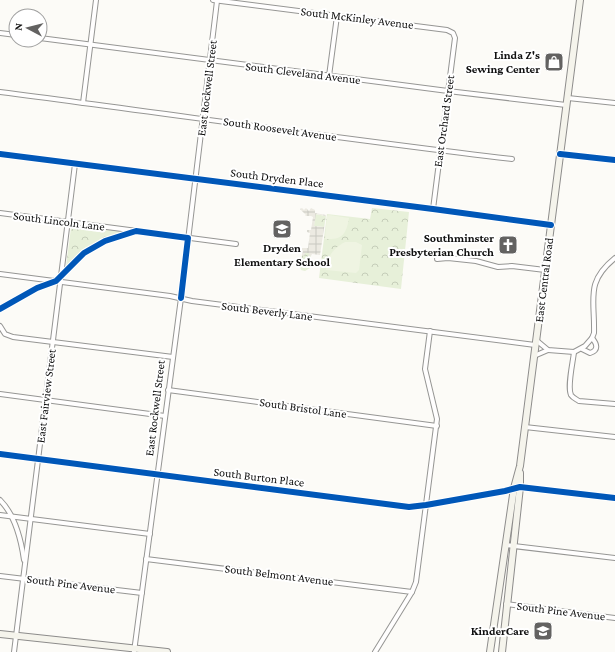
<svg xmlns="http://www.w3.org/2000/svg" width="615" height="652" viewBox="0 0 615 652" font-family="'Crimson Pro',serif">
  <defs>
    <pattern id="park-crowns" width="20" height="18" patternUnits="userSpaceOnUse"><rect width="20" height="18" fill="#e7f0d9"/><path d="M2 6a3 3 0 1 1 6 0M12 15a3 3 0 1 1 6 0" fill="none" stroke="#c5cdb9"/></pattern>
    <pattern id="plaza-grid" width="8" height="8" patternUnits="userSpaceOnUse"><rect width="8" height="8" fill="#eceae2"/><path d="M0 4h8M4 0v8" fill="none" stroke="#c9c8c1"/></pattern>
  </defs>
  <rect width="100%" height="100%" fill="#fcfbf7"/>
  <!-- park -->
  <g fill="url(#park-crowns)">
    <polygon points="372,208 409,212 401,289 319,278 327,214 370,219"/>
    <polygon points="315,214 326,216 324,227 314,226"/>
    <polygon points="72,226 119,231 119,233 85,248 66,266 71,228"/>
    <polygon points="304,253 309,253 309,255 311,256 310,268 305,271 301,270 300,267 302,255 304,255"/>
  </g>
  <!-- pitch -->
  <g fill="#eff4e2">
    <path d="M329,215L349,218C346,235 342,240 325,239L327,216Z"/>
    <path d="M345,242H356L362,245L359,270L356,273L326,270C328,256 332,249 345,242Z"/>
  </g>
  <!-- plaza -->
  <path fill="url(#plaza-grid)" fill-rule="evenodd" d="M302,208L304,210L306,208L309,211L311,208L315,210V213L326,215L320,255L312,254L311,256H309V253H305L304,256L302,255V248H308L310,233L307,232V230H311L313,217L311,216H305L306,215L300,209ZM316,214L326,216L324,227L314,226Z"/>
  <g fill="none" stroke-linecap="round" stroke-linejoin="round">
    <defs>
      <g id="minor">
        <polyline points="213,0 447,30 453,33 455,38 433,209"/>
        <polyline points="0,33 16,35"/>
        <polyline points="40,38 448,91 566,105"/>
        <polyline points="329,76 337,16"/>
        <path d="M0,92C171,114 341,139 512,159"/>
        <polyline points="568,98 615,103"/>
        <polyline points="83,103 96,0"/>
        <polyline points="0,154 433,209 551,225"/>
        <polyline points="560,154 615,160"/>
        <polyline points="0,213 236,244"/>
        <polyline points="437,259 448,258 476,261 498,267 512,266 545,270"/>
        <polyline points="0,274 170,296 192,301 535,345"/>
        <path d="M61,276C68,268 75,260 83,254C98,242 116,237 134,232"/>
        <polyline points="0,309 37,288 56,280"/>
        <polyline points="0,326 5,334 13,337 173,357"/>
        <path d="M536,340L548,350L574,352L585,346L592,338L594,333C595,299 585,282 615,258"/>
        <path d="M582,349L590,353C599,350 597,344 592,338"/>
        <path d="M574,352C573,362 567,387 571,395C573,398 576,399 579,401L615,404"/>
        <polyline points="534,356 548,350"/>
        <polyline points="168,390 437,426"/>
        <polyline points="0,394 165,416"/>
        <polyline points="525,427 615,437"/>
        <polyline points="0,454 409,507 426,505 505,491 520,487 615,498"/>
        <path d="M0,500C15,515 21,539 24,560"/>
        <polyline points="0,515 150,534"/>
        <polyline points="505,545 615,558"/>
        <polyline points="146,559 412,592"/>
        <polyline points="0,576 142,593"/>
        <polyline points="506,604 615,618"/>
        <polyline points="14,652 75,164"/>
        <polyline points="134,652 181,298 217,1"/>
        <polyline points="375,652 412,592 416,582 437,419 425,369 430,331"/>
      </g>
      <g id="secondary">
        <polyline points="0,634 167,652"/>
        <polyline points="490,652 514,488 520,466 580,0"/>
        <polyline points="502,652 520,487 520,473"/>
      </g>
    </defs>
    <!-- minor casing -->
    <use href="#minor" stroke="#969694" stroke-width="6"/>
    <!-- secondary casing -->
    <use href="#secondary" stroke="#8d8c8b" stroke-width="8"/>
    <!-- minor -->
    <use href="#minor" stroke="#fffefe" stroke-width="4"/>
    <!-- secondary -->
    <use href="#secondary" stroke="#f5f4ec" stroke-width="6"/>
    <defs>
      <g id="cycleway">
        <polyline points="0,154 433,209 551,225"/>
        <polyline points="560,154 615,160"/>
        <polyline points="0,309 37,288 56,281 84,253 105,241 136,231 188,238 181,298"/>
        <polyline points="0,454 409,507 426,505 505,491 520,487 615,498"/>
      </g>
    </defs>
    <!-- cycleway casing -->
    <use href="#cycleway" stroke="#fff" stroke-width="8"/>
    <!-- cycleway -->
    <use href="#cycleway" stroke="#0057b8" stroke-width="6"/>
  </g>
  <!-- icons -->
  <defs>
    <symbol id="shop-square" viewBox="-11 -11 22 22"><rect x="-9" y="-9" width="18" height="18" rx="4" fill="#636261" stroke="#fff"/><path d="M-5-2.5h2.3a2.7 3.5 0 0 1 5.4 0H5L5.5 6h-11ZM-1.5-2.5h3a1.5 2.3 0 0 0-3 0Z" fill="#fff"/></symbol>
    <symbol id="school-square" viewBox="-11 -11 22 22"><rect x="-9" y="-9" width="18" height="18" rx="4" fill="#636261" stroke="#fff"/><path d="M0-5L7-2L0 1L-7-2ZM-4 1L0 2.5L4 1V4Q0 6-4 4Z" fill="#fff"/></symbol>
    <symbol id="church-square" viewBox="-11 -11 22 22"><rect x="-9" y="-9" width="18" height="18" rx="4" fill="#636261" stroke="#fff"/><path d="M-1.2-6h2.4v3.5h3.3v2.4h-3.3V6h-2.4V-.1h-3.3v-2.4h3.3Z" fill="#fff"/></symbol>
  </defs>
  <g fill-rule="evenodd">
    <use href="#shop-square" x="543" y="51" width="22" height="22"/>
    <use href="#school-square" x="271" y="218" width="22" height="22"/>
    <use href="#church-square" x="497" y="234" width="22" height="22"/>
    <use href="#school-square" x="532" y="620" width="22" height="22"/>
  </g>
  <g text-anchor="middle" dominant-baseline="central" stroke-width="4" stroke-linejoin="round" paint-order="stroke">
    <!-- street labels -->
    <g font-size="12" fill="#101010" stroke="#fff">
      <text transform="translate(357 18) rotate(7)">South McKinley Avenue</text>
      <text transform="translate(303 73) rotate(7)">South Cleveland Avenue</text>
      <text transform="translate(207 88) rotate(-83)">East Rockwell Street</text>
      <text transform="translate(444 121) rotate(-82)">East Orchard Street</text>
      <text transform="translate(280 129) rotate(8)">South Roosevelt Avenue</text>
      <text transform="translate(277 178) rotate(7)">South Dryden Place</text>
      <text transform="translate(59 221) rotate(7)">South Lincoln Lane</text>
      <text transform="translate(544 280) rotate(-83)">East Central Road</text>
      <text transform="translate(267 311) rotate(7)">South Beverly Lane</text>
      <text transform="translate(46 396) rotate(-83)">East Fairview Street</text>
      <text transform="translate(155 408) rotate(-83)">East Rockwell Street</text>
      <text transform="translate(303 408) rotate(8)">South Bristol Lane</text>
      <text transform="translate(259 477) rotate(7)">South Burton Place</text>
      <text transform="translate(279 575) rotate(7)">South Belmont Avenue</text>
      <text transform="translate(71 584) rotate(7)">South Pine Avenue</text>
      <text transform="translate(561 611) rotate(7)">South Pine Avenue</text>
    </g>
    <!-- poi labels -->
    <g font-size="12" font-weight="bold" fill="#101010" stroke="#fff" text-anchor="end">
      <text x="540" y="55">Linda Z's<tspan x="540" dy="14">Sewing Center</tspan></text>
      <text x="494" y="238">Southminster<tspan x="494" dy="14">Presbyterian Church</tspan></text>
      <text x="282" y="248" text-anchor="middle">Dryden<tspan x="282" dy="14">Elementary School</tspan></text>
      <text x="529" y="631">KinderCare</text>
    </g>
  </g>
  <!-- north arrow -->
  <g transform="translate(28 28) rotate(277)"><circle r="19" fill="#ffffff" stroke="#9f9f9f"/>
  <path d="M0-3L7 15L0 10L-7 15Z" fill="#636261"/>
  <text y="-6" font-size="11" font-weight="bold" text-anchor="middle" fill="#101010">N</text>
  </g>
</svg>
